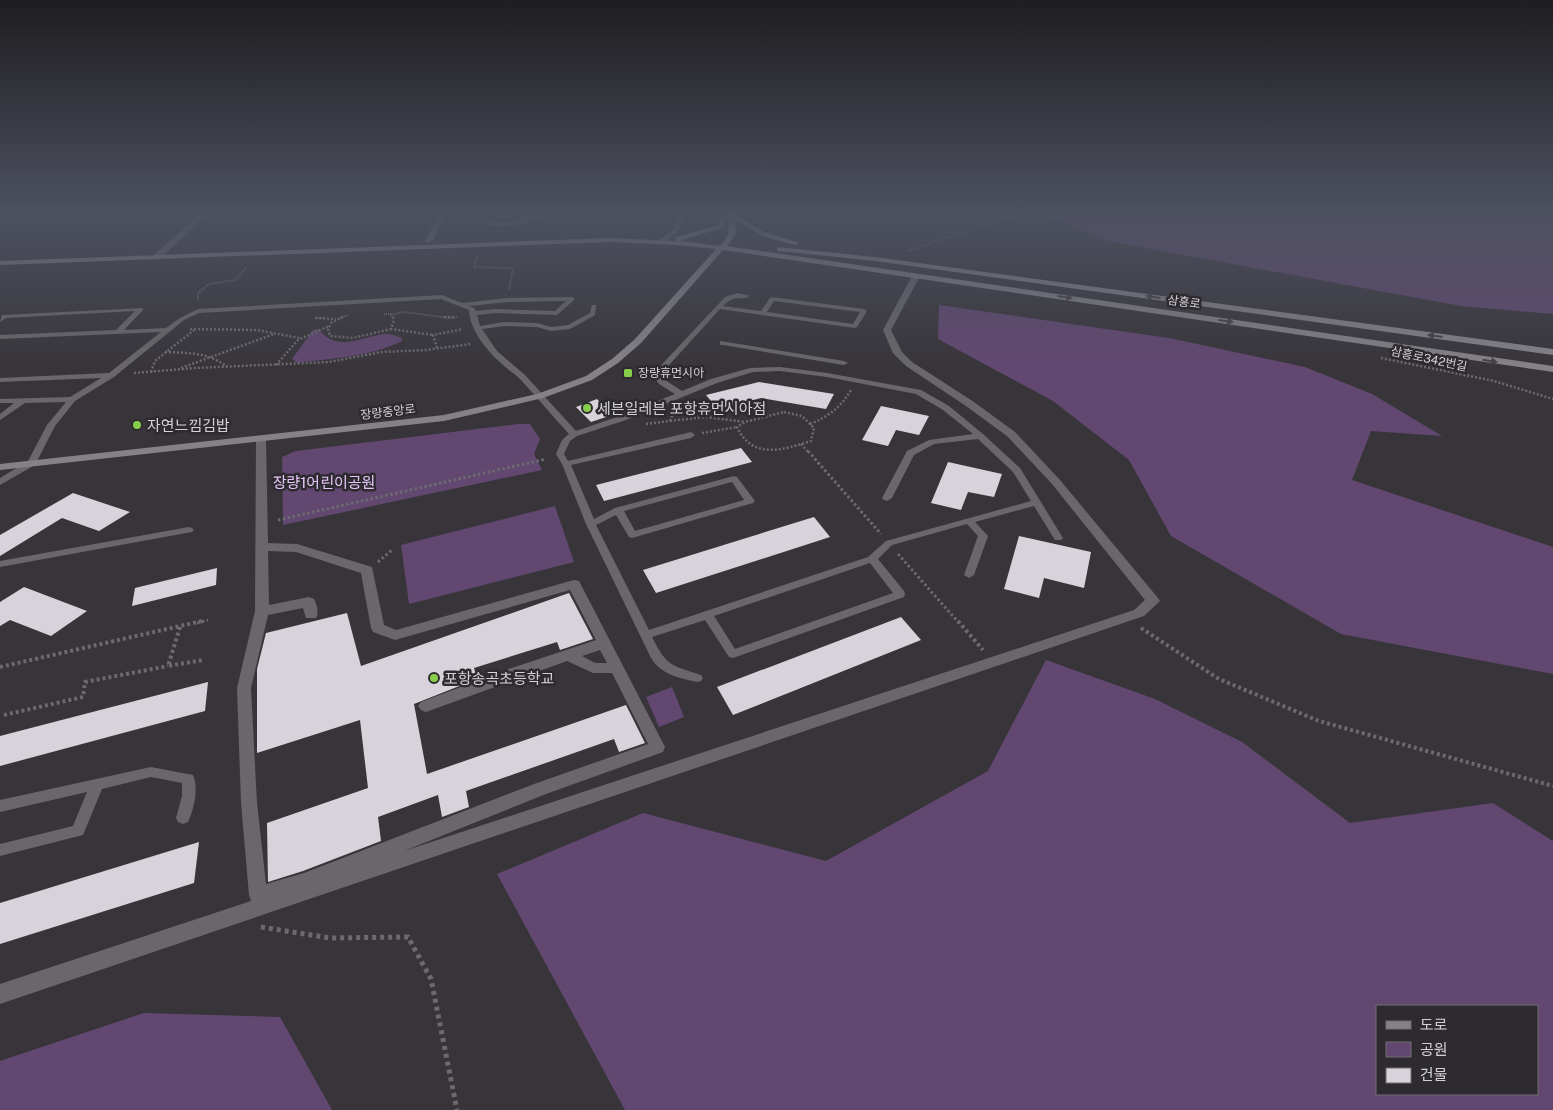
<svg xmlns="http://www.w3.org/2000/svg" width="1553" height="1110" viewBox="0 0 1553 1110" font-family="'Public Sans','Noto Sans KR',sans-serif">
  <rect width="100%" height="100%" fill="#38353a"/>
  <!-- green -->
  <g fill="#624871" fill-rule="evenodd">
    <polygon points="1054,212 1553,212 1553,314 1461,306 1108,241 1045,215"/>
    <polygon points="939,305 1169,338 1305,367 1372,394 1442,436 1371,431 1352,480 1553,547 1553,674 1341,634 1171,536 1129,460 1053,401 938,339"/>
    <path d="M319,329C335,352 361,338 383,334C389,333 396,336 402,338V341C370,357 332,358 297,363L292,359L313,330Z"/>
    <polygon points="519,424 530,424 540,439 534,454 542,470 283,525 282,457 296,451"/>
    <polygon points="555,506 574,562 409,604 401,545"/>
    <path d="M1046,660L1155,699L1242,742L1350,823L1493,803L1553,841V1110H625L497,874L643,813L826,861L988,771ZM1377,1006H1537V1094H1377Z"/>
    <polygon points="672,687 684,717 659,727 646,697"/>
    <polygon points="144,1013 280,1017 332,1110 0,1110 0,1061"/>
  </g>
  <!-- building -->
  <g fill="#d8d3da">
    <polygon points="759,382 834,394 826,409 761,398 718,409 706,395"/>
    <polygon points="597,399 612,415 591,422 576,407"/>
    <polygon points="881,406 929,416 919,435 896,430 888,446 862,440"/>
    <polygon points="741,448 752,462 604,501 596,485"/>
    <polygon points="948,462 1002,474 994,497 968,492 961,510 931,503"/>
    <polygon points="73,493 130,512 99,531 62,518 0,556 0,535"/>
    <polygon points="814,517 830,537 656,593 643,570"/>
    <polygon points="1019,536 1091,552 1084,588 1044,578 1039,598 1004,589"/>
    <polygon points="217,568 216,585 132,606 135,588"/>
    <polygon points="24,587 87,611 51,636 10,620 0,626 0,602"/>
    <polygon points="569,593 593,639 560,650 557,642 474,668 477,679 414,704 427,774 626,705 645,743 619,752 614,739 466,791 469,807 442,817 438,795 378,817 381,841 303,871 268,882 267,823 368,788 360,720 257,753 257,669 266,633 347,613 361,666"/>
    <polygon points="901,617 921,640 733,715 717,687"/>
    <polygon points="208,682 205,711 0,766 0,736"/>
    <polygon points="199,842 194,883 0,944 0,903"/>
  </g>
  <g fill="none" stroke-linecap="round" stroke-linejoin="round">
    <!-- path-far4 -->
    <g stroke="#6d6a6f" stroke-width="2" stroke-dasharray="1 1" stroke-linecap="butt">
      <polyline points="907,251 1024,212"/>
      <polyline points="477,257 474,267 513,268 509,290"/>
      <polyline points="198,301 198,293 209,284 235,280 247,267"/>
      <polyline points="384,314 391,314 393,318"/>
      <polyline points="391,315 403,312 450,318 457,317"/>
      <polyline points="315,318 325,318"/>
      <polyline points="340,318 348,315"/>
    </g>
    <!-- path-far3 -->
    <g stroke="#6d6a6f" stroke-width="2.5" stroke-dasharray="2 2" stroke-linecap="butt">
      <polyline points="343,317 332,322 328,329 330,336 353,338 391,329"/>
      <polyline points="393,317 394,320 391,329 433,335"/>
      <polyline points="444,317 455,317"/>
      <polyline points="315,318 336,319"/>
      <polyline points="190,329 257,330 300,338"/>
      <polyline points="437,348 433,335 463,329"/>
      <path d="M165,352C187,353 209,352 227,367"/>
      <polyline points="1381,358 1494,381 1553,399"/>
      <polyline points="276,365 298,340 329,326"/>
      <polyline points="181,368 274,334"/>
      <polyline points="151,372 155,361 194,330"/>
      <polyline points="134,373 195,368 329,362 381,352 426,350 471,344"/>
      <path d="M784,412L802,416L814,428L811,441C783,450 752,460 737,427L745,422Z"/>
      <polyline points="670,421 705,417 745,422"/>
      <polyline points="646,424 670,421 674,411"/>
      <path d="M810,424C828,417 841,407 851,390"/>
      <polyline points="702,433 737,427"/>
      <polyline points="801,444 809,453"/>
    </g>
    <!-- path-far2 -->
    <g stroke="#6d6a6f" stroke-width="3" stroke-dasharray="2.5 2.5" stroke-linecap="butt">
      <polyline points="808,451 881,534"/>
      <polyline points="278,520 546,459"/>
      <polyline points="898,554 959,623"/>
      <polyline points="378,562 393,549"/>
      <polyline points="197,623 208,620"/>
    </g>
    <!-- path-far1 -->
    <g stroke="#6d6a6f" stroke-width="4" stroke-dasharray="3 3" stroke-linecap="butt">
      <polyline points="958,621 983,650"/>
      <polyline points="180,627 168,666 203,660"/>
      <polyline points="1141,628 1219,679 1319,721 1553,786"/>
      <polyline points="0,667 202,621"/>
      <polyline points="4,715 83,697 85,682 168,666"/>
    </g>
    <!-- path -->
    <polyline stroke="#6d6a6f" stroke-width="5" stroke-dasharray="4 4" stroke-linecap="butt" points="261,927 330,938 408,937 431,979 457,1110"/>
    <!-- lane -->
    <g fill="#69676a" fill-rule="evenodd">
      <path d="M544,212H552C533,224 497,232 477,221C484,218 496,222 505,222C519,221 532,217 544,212Z"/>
      <path d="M675,212H681C685,225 678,232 669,239C665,241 663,243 658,243V241L674,229L677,218Z"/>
      <path d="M738,293L750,296C740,302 736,293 723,306L761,311L770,298L772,297L864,309L867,311L857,327L855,328L720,309L660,375L665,380L682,391L711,379L750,368L780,367L827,373L921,390L949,406L983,434L1020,468L1063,538L1061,540H1055L1034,506L975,522L988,536L974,575L969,578L964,575L978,536L967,524L892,545L878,559L904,591L905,594L904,597L733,658L729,657L705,620L652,637C667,667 671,665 701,675L703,678L701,681L697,682C680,678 661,675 651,658L586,524L562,464L556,454L562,440L569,434C552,416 537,397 520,379C515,374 508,370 502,364C488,352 469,329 469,310L441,299L199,313L184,320L114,377L75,401L55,426L35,465L0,485V478L28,461L47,425L66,402L25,403L0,420V414L14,403H0V399L70,397L101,378L0,382V378L109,373L161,332L0,339V335L116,330L135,311L6,318L0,322L2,315L143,308V310L124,330L166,328L180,318L198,309L442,295L462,303L508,298L572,297L574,298V300L557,315L496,313L477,315L480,326L504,322L537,323L551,327L568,325L590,313L592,305H596L595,315L570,329L551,331L537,327L504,326L482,329L497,351L525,375L576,431L620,416L675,394L659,384L652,375L725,297ZM566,301L555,311L496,309L476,311L474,308L469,306L508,302ZM774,301L860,312L853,324L767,312ZM780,371L827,377L916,394L943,410L973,434L929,440L907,451L882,498L884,500L887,501L892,498L914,455L934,444L978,439L1013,472L1031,501L886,541L868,557L649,630L596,525L616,515L629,537L632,538L753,503L755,501L737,477L734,476L615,508L594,519L571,465L691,438L695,435L691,432L568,461L564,454L570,441L577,436L626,420L717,383L753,372ZM732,482L744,500L635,531L624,511ZM870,563L893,593L735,649L714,616Z"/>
      <polygon points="720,341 844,361 848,363 844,365 723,345 720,345"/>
      <polygon points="189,527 192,528 194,530 192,532 0,567 0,561"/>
      <path d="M151,767L193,775C199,789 194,809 188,822L183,824L178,822L176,818L182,796V783L151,777L102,789L83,835L0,856V844L73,826L87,792L0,812V800Z"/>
    </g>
    <!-- street -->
    <g fill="#69676a" fill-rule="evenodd">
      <polygon points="202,212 209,212 160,259 154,259 154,255"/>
      <polygon points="440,212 446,212 433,241 426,243 425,241"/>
      <path d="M913,274L920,276L891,330L902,352L912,362L974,402L1015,432L1060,480L1158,598L1160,601L1144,616L0,1004V984L251,901L249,895L241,803L237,688L255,611L256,440L257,438L261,437L266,440L268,543L297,544L372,567L384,625L396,630L574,580L579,581L665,747L663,752L546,794L404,851L1134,610L1145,600L1052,484L1007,436L966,406L906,366L893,353L883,330ZM268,551L296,552L361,573L371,628L373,632L395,640L570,590L596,640L503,671L421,702L418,706L421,710L426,712L567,661L593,673H612L648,744L534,784L304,873L266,884L257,803L251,688L268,615L303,608L306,618H316C319,613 317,604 314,599L309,597L269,605ZM600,650L607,663H595L582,656Z"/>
    </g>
    <!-- secondary -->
    <g fill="#858287" fill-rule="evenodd">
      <path d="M724,212H733L762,231L799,243L795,245L765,237L734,219C738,232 736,236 727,246L1553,366V372L723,250L641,343L618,363L592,380L543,398L444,421L0,470V464L444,415L537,394L586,376L612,359L635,339L716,249L678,245L610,242L0,265V261L610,238L676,241L675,237L717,226ZM727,219C731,232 728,236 720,246L679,241L722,228Z"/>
      <polygon points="777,247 875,257 1553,349 1553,355 875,261 780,251 777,251"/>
    </g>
  </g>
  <!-- one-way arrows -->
  <defs><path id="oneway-solid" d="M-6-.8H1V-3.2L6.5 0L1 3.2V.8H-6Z" transform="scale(1.25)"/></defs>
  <g fill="#444146">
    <use href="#oneway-solid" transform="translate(1065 297) rotate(8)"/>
    <use href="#oneway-solid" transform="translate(1153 297) rotate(-172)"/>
    <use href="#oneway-solid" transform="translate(1226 321) rotate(8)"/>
    <use href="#oneway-solid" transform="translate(1435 336) rotate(-172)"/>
    <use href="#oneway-solid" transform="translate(1490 361) rotate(9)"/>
  </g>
  <!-- sky -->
  <linearGradient id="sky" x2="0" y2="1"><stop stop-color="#1f1d20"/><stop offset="0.58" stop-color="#4d5160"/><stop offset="1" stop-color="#4d5160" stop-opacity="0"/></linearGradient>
  <rect width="1553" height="367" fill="url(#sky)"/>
  <!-- markers -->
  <g fill="#87cf4a" stroke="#2e2b30" stroke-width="2">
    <rect x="623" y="368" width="10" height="10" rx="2.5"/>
    <circle cx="587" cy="408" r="5"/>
    <circle cx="137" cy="425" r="5"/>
    <circle cx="434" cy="678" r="5"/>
  </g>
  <g text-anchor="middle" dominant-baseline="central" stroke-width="5" stroke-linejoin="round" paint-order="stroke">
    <!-- far-street labels -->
    <g font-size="12" fill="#d3d1d5" stroke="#2e2b30">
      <text transform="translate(1184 302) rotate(8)">삼흥로</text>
      <text transform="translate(1429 359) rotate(12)">삼흥로342번길</text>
      <text transform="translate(388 412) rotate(-7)">장량중앙로</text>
    </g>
    <!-- far-poi labels -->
    <g font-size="12" fill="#d3d1d5" stroke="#2e2b30" text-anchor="start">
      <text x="638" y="373">장량휴먼시아</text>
    </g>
    <!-- poi labels -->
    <g font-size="15" fill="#d3d1d5" stroke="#2e2b30" text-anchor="start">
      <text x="597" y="408">세븐일레븐 포항휴먼시아점</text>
      <text x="147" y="425">자연느낌김밥</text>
      <text x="444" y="678">포항송곡초등학교</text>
    </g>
    <!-- park labels -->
    <g font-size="15" fill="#e5c5f7" stroke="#2e2b30">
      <text x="324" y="482">장량1어린이공원</text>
    </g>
  </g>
  <!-- legend -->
  <rect x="1376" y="1005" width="162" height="90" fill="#2e2b30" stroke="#706d72"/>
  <rect x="1386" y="1021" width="25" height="8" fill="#858287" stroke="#706d72"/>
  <text x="1420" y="1030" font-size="15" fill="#d3d1d5">도로</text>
  <rect x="1386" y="1042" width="25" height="15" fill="#624871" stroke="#706d72"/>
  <text x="1420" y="1055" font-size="15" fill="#d3d1d5">공원</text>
  <rect x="1386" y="1068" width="25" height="15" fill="#d8d3da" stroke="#706d72"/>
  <text x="1420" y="1080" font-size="15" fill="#d3d1d5">건물</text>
</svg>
